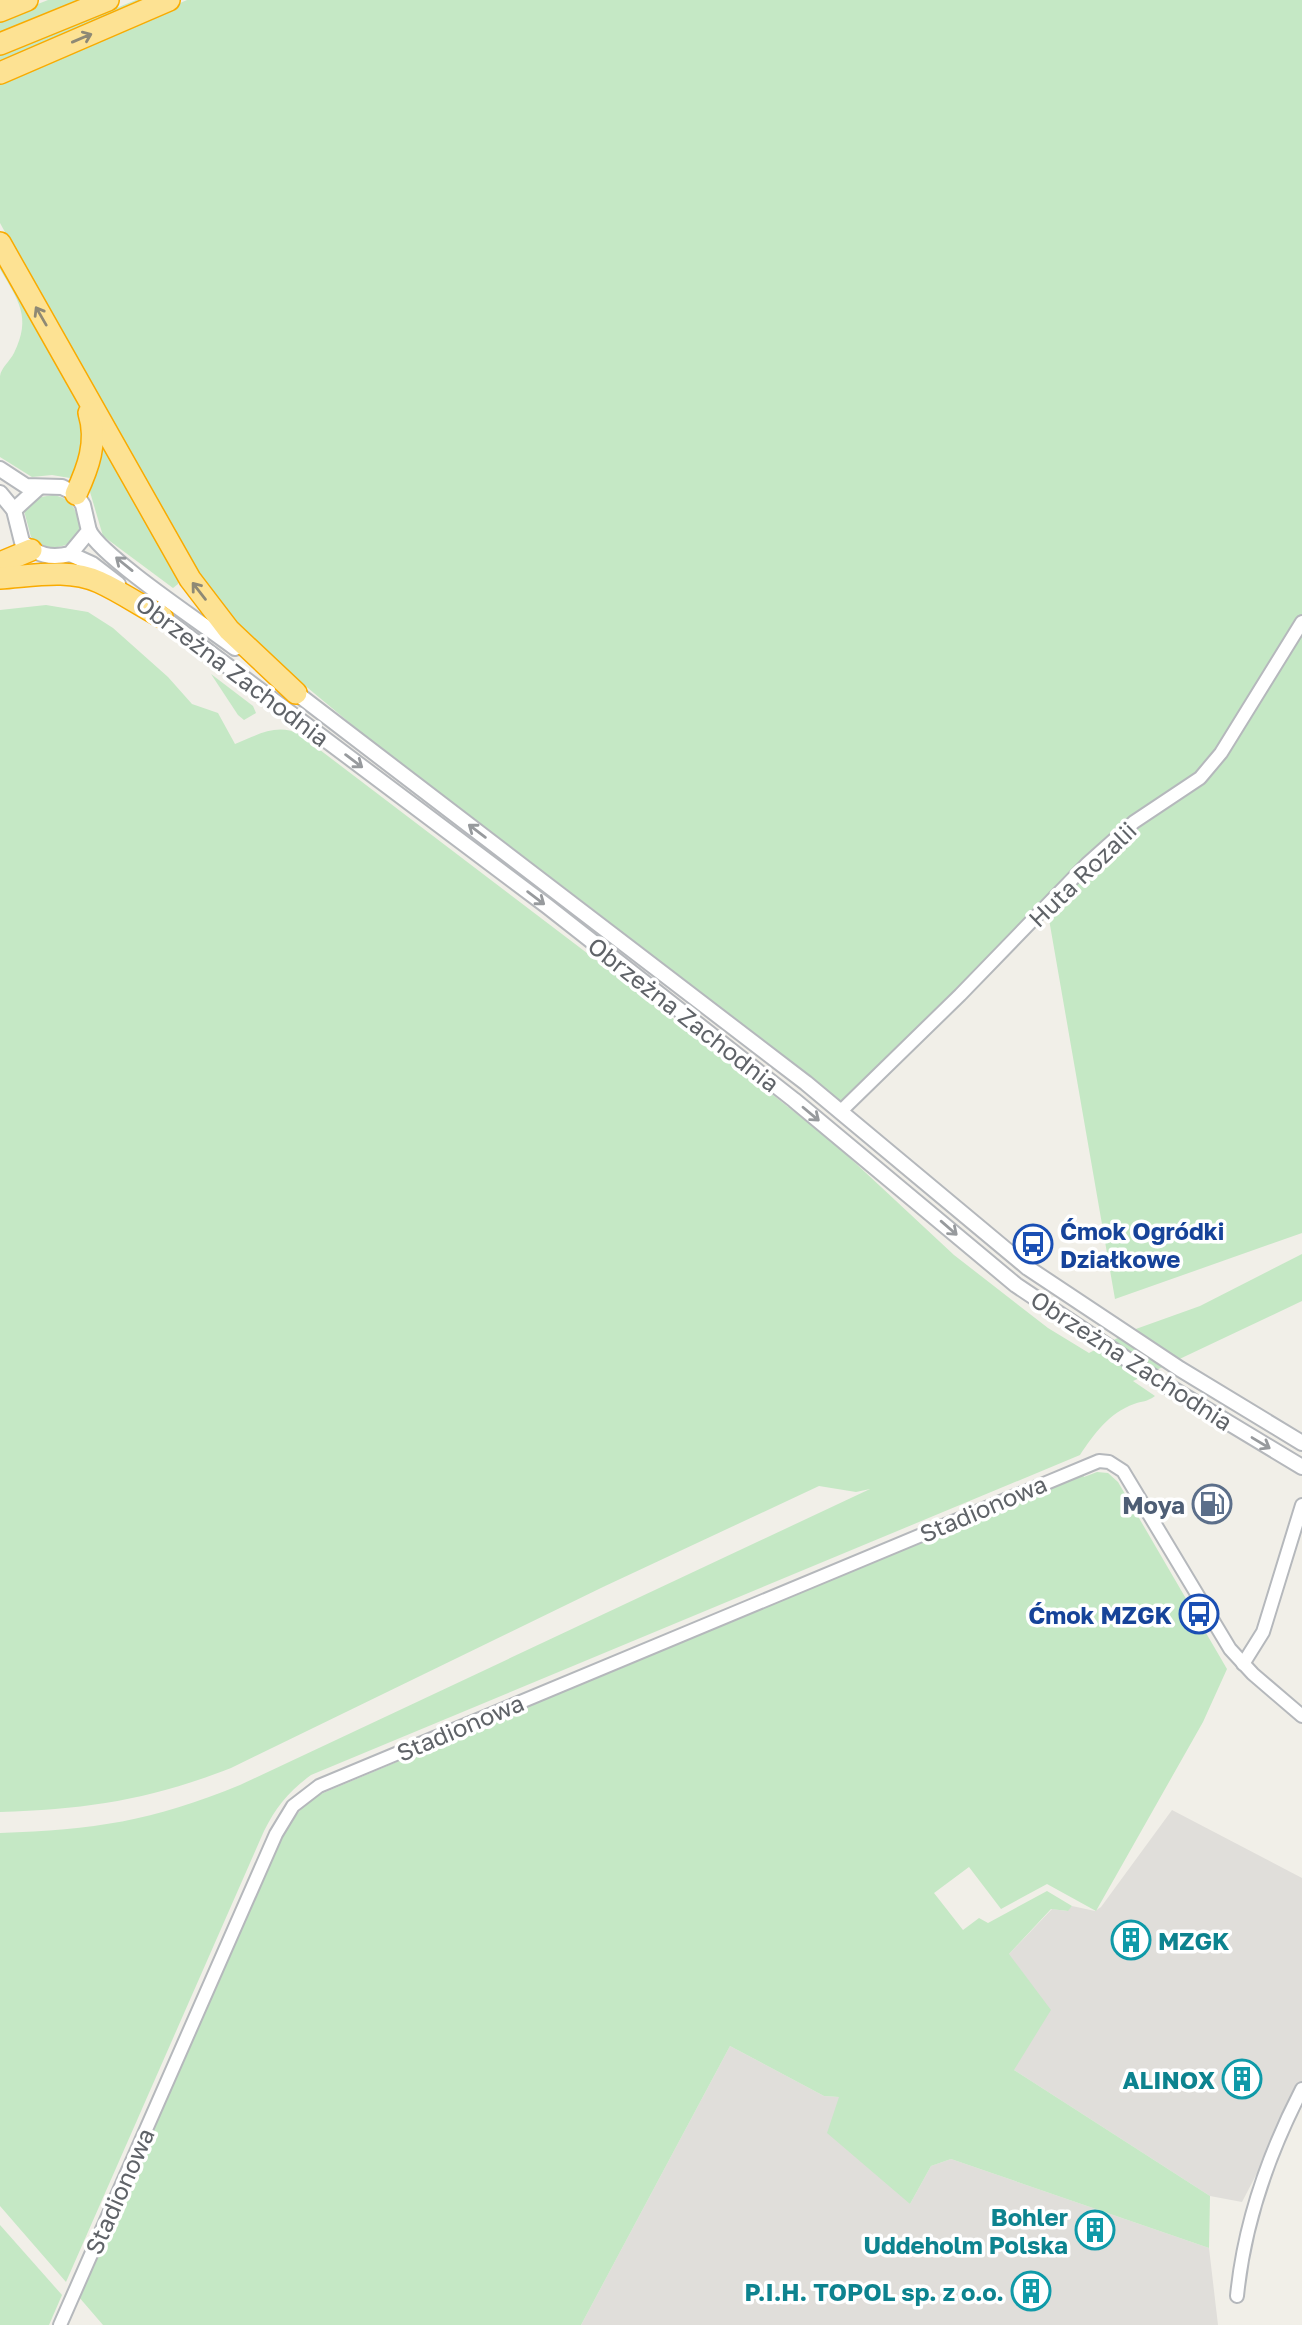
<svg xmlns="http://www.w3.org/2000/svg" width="1302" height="2325" viewBox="0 0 1302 2325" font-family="'Golos Text',sans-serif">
  <rect width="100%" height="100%" fill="#f1efe8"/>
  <!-- industrial -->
  <g fill="#e0deda">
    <polygon points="1172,1810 1302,1878 1302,2087 1242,2202 1210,2196 1014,2070 1009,1954 1052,1909 1067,1911 1072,1906 1095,1911 1101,1907"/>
    <polygon points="730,2046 824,2096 839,2097 910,2204 931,2166 951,2159 1209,2248 1218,2325 581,2325"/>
  </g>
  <!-- green -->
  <g fill="#c5e8c5">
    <polygon points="48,0 89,0 0,37 0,19"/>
    <polygon points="136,0 155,0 0,65 0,55"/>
    <polygon points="187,0 1302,0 1302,1233 1115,1299 1046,902 840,1103 598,913 369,739 266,653 208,593 107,419 0,223 0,82"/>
    <path d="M0,262C21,299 83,394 86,432C87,447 80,465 76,479L52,475L32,477L0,457C0,430 0,402 0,376C1,368 10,361 14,353C32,317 18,300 0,269Z"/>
    <polygon points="99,423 178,577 178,584 173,588 103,536 90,492"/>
    <path d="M53,495C77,499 76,515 82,534C67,549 47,553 31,537L23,507L35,498Z"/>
    <path d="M46,605L88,612L113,628L168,677L192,704L218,713L235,744C257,735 277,723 299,734L754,1080L836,1145L954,1255L1048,1328L1089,1353L1133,1330L1200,1306L1302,1254V1301L1133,1381L1155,1396C1147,1402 1142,1401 1134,1404C1109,1413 1094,1434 1080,1455L311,1775C289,1791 276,1807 264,1831L66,2282L0,2206V1833C94,1830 152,1821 240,1785L870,1489L856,1492L819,1486L603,1587L231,1768C149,1800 88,1809 0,1812V610Z"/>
    <polygon points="211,674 253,706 256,713 244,720 238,715"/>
    <polygon points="1097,1472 1108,1473 1118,1482 1227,1669 1203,1722 1096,1911 1047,1884 1001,1909 969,1867 934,1893 963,1930 979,1918 988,1923 1047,1891 1072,1906 1068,1911 1051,1909 1009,1954 1051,2010 1014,2070 1210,2196 1209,2248 951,2159 931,2166 910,2204 827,2133 839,2097 824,2096 730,2046 581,2325 103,2325 78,2296 284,1831 309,1799 1082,1473 1084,1477"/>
    <polygon points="0,2225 62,2295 49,2325 0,2325"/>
  </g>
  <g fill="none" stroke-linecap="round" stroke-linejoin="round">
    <defs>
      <g id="minor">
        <polyline points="840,1112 960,995 1087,864 1134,822 1200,778 1221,753 1302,622"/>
        <polyline points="1243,1664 1263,1632 1302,1505"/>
        <path d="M1237,2296C1244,2224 1269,2153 1302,2089"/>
        <polyline points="60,2325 276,1834 293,1806 319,1786 1099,1461 1109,1462 1123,1471 1230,1649 1253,1674 1302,1716"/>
      </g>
      <g id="tertiary">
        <path d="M0,469L26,486L62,487L76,494L83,505L89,531L70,554C50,559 38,555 22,542L14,510L0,493"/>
        <polyline points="14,510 38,488"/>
        <path d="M89,531C103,558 206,626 235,648"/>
        <polyline points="70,554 92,564 118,584"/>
        <polyline points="157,613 547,906 794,1100 1016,1285 1161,1382 1302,1467"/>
        <polyline points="291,689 806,1083 1028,1268 1180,1369 1302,1443"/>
      </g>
      <g id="motorway">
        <polyline points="0,11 27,0"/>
        <polyline points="0,44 108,0"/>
        <polyline points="0,73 169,0"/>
        <polyline points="0,243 190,579 229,630 296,693"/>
        <path d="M76,494C88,468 98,442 89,413"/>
        <polyline points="0,563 31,550"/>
        <path d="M0,578C32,576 69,568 99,582C121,592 141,606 162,617"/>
      </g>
    </defs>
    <!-- minor casing -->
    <use href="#minor" stroke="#b5b8bc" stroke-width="16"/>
    <!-- tertiary casing -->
    <use href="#tertiary" stroke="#b5b8bc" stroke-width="18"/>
    <!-- motorway casing -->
    <use href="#motorway" stroke="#f9ab00" stroke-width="24"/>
    <!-- minor -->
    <use href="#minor" stroke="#fff" stroke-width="12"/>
    <!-- tertiary -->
    <use href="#tertiary" stroke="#fff" stroke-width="14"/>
    <!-- motorway -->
    <use href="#motorway" stroke="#fde293" stroke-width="21"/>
  </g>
  <!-- one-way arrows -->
  <defs><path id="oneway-shaft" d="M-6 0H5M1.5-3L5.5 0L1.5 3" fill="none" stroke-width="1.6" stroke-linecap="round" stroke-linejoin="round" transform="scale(1.75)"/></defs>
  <g stroke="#8e8975">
    <use href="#oneway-shaft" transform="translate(82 38) rotate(-23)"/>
    <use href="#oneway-shaft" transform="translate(41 316) rotate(-120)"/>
    <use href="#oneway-shaft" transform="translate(199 591) rotate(-128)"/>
  </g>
  <g stroke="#979a9d">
    <use href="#oneway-shaft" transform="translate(124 564) rotate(-141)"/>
    <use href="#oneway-shaft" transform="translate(354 761) rotate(37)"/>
    <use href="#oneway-shaft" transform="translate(477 831) rotate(-143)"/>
    <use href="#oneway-shaft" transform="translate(536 898) rotate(37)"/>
    <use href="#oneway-shaft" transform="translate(811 1114) rotate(40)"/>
    <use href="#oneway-shaft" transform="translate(949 1228) rotate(41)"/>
    <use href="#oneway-shaft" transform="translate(1261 1443) rotate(31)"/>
  </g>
  <!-- icons -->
  <defs>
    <symbol id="bus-ring" viewBox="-11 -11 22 22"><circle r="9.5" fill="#fff" stroke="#1a4fb4" stroke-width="1.5"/><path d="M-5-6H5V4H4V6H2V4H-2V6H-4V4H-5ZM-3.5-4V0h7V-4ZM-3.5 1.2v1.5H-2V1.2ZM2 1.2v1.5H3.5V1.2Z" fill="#1a4fb4"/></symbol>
    <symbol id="fuel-ring" viewBox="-11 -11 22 22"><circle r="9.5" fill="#fff" stroke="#5c6f8a" stroke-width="1.5"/><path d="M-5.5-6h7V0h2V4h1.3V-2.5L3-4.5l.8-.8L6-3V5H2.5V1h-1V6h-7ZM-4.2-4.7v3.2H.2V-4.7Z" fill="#5c6f8a"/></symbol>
    <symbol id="building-ring" viewBox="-11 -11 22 22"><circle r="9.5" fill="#fff" stroke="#0f9aa8" stroke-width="1.5"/><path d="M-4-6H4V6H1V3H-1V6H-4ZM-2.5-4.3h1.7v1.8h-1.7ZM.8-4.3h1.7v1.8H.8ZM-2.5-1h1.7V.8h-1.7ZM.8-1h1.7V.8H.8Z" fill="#0f9aa8"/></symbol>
  </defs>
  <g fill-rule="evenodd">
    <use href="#bus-ring" x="1011" y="1222" width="44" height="44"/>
    <use href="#fuel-ring" x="1190" y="1482" width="44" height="44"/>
    <use href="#bus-ring" x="1177" y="1592" width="44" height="44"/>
    <use href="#building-ring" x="1109" y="1918" width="44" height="44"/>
    <use href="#building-ring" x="1220" y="2057" width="44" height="44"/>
    <use href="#building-ring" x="1073" y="2208" width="44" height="44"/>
    <use href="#building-ring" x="1009" y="2269" width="44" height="44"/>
  </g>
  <g text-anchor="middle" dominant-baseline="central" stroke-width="7" stroke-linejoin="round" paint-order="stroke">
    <!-- street labels -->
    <g font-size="24" fill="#5f6368" stroke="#fff">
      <text transform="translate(233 670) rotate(37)">Obrzeżna Zachodnia</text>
      <text transform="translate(1082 874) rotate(-44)">Huta Rozalii</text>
      <text transform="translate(684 1014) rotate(38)">Obrzeżna Zachodnia</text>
      <text transform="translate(1132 1360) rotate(33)">Obrzeżna Zachodnia</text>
      <text transform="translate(983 1508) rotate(-23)">Stadionowa</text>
      <text transform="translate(460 1727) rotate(-23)">Stadionowa</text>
      <text transform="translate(119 2191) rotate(-66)">Stadionowa</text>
    </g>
    <!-- transit labels -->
    <g font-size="24" font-weight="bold" fill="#164399" stroke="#fff" text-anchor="start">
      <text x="1060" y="1230">Ćmok Ogródki<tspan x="1060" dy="28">Działkowe</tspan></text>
      <text x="1172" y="1614" text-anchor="end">Ćmok MZGK</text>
    </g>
    <!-- service labels -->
    <g font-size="24" font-weight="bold" fill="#4e5e75" stroke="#fff" text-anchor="end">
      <text x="1185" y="1504">Moya</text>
    </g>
    <!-- culture labels -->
    <g font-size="24" font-weight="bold" fill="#0d838f" stroke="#fff" text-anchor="end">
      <text x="1158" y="1940" text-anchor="start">MZGK</text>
      <text x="1215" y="2079">ALINOX</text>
      <text x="1068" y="2216">Bohler<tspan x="1068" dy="28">Uddeholm Polska</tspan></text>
      <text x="1004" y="2291">P.I.H. TOPOL sp. z o.o.</text>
    </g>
  </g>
</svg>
